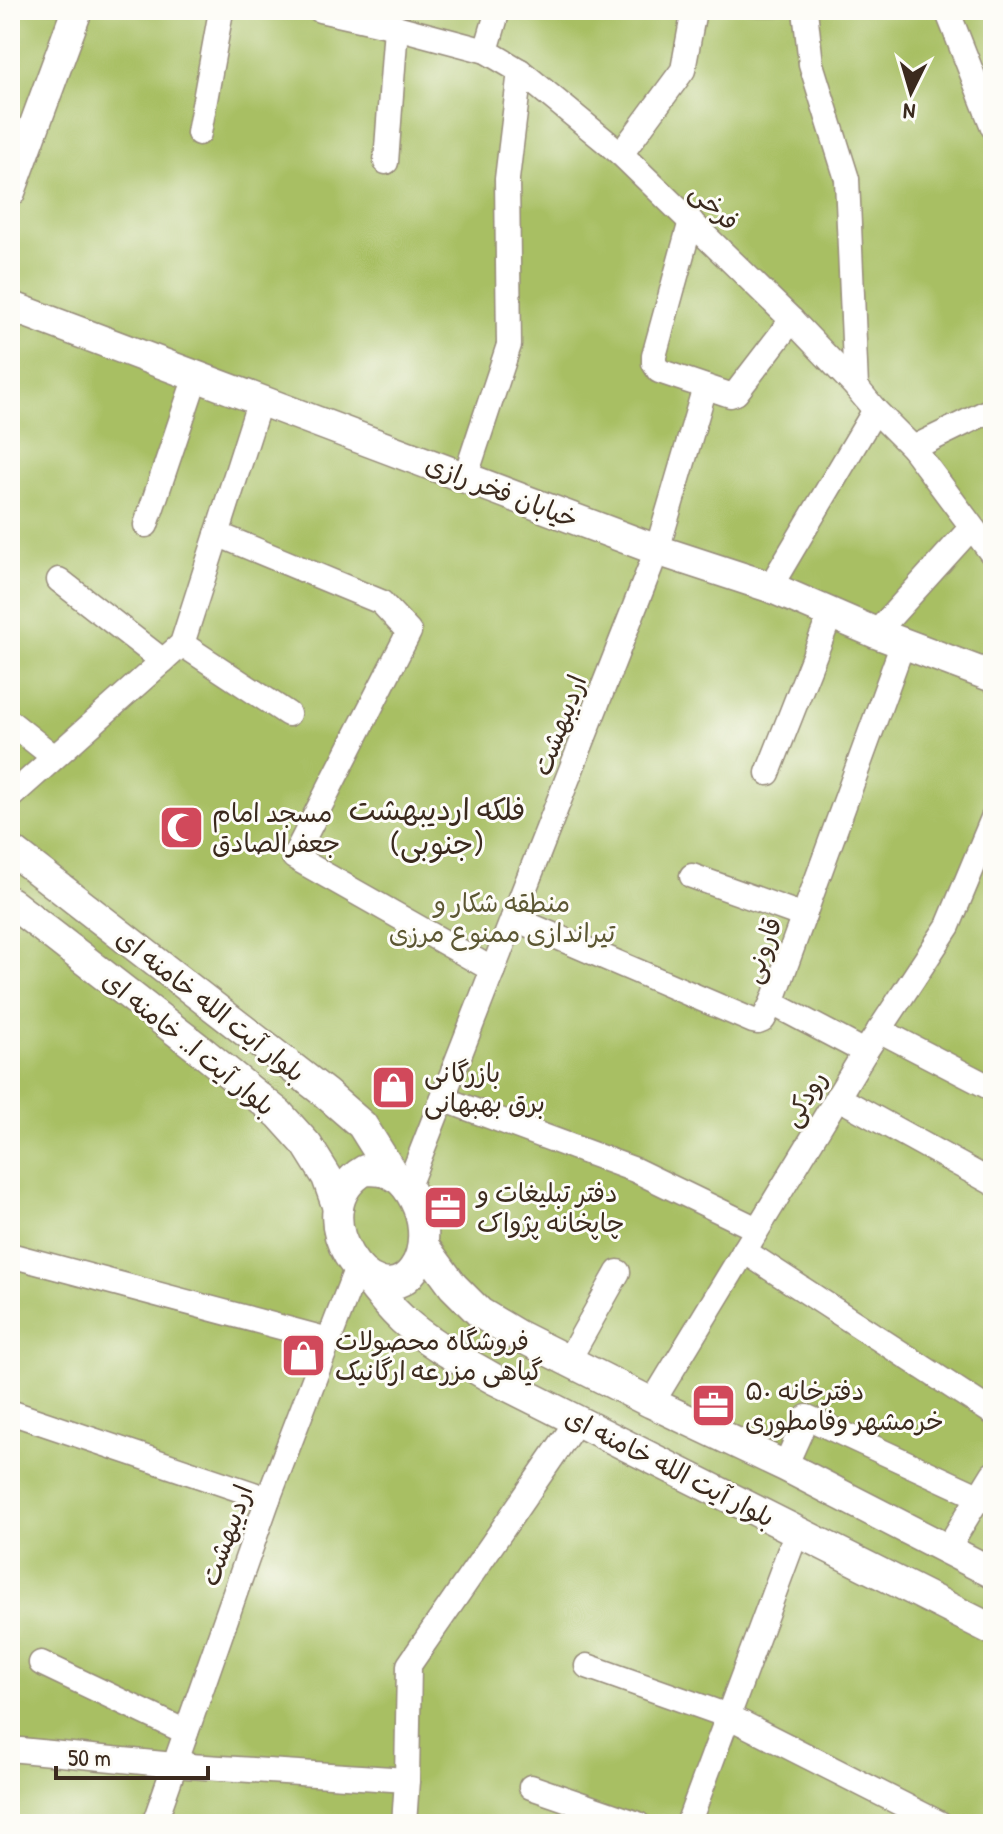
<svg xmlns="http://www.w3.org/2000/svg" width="1003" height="1834" viewBox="0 0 1003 1834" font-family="'Patrick Hand','Playpen Sans Arabic',sans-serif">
  <rect width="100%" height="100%" fill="#fdfcf7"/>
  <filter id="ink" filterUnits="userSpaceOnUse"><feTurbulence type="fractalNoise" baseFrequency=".0125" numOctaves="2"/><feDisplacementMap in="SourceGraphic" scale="16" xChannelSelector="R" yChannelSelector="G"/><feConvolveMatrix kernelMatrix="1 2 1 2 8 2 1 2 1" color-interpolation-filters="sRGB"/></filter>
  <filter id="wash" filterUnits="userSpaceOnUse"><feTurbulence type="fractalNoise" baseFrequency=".006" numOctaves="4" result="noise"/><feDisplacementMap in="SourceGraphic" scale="32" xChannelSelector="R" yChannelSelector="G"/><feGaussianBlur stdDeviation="1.8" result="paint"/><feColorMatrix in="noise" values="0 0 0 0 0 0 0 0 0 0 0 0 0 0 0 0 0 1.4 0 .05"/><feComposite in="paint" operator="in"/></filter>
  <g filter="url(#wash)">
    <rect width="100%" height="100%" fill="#f2ecd6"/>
    <!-- green -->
    <rect fill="#a8bf64" stroke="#727441" stroke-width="2" x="10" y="10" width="983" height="1814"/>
  </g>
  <g filter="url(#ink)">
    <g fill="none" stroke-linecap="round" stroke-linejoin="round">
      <defs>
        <g id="minor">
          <polyline points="320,10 396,27 486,51 520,71 621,154 792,320 856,387 875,410 913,448 993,555"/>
          <polyline points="805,10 811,64 847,179 856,387"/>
          <polyline points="947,10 993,127"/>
          <polyline points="486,51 498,10"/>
          <polyline points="199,133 221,11"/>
          <polyline points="621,154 683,70 694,10"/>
          <polyline points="386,162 396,27"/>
          <polyline points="691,221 654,356 654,363 659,371 730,395 736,393 792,320"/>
          <polyline points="913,448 993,409"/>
          <polyline points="465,478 509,345 507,179 520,71"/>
          <polyline points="146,525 196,376"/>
          <polyline points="217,534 381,602 409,632 294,857 493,970"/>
          <polyline points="59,580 163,661"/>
          <polyline points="770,587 875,410"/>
          <polyline points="876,633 971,528"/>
          <polyline points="182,644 288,714"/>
          <polyline points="10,722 54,757"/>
          <polyline points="768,773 831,613"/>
          <polyline points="10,797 182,644 260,400"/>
          <polyline points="692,876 804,916"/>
          <polyline points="513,918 753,1021 758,1022 763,1020 772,1003 903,643"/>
          <polyline points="772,1003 865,1052"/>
          <polyline points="879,1030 993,1089"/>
          <polyline points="837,1097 993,1183"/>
          <polyline points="443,1099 635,1170 757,1229"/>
          <polyline points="407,1189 657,550 705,387"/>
          <polyline points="744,1251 993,1413"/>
          <polyline points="10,1255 329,1340"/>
          <polyline points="568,1361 618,1272"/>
          <polyline points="652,1403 865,1052 948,926 993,818"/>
          <polyline points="10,1412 268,1499"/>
          <polyline points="785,1466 807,1417 993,1503"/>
          <polyline points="947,1549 993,1474"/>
          <polyline points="41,1663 186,1732"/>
          <polyline points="587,1666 728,1716 941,1824"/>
          <polyline points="10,1749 174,1765 407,1780"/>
          <polyline points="531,1787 638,1824"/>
          <polyline points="154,1824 268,1499 357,1267"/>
          <polyline points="404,1824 407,1780 409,1665 577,1421"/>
          <polyline points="688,1824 797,1531"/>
        </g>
        <g id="major">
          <polyline points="10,192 77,10"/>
          <polyline points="10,306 657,550 770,587 876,633 993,677"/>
          <polyline points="10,849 325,1093 362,1125 394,1176"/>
          <polyline points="10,902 198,1048 279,1114 307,1145 327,1177 338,1208"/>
          <path d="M365,1170C375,1170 386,1170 395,1176C411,1187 422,1211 423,1230C424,1245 422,1258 413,1270C375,1323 295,1210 365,1170Z"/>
          <polyline points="423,1245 453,1286 480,1313 517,1335 652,1403 785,1466 993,1573"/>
          <path d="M366,1277C377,1292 389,1307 403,1320C430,1344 463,1361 494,1379L993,1630"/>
        </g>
      </defs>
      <!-- minor casing -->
      <use href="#minor" stroke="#968b7a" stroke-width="27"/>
      <!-- major casing -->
      <use href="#major" stroke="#968b7a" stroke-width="33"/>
      <!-- minor -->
      <use href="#minor" stroke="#fff" stroke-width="24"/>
      <!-- major -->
      <use href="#major" stroke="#fff" stroke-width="30"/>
    </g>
  </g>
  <!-- icons -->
  <defs>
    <symbol id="mosque-square" viewBox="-11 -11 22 22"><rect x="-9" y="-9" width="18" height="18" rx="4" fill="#d1495b" stroke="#fdfcf7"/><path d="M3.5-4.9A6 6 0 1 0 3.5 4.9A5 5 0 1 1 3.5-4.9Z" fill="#fff"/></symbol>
    <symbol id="shop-square" viewBox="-11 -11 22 22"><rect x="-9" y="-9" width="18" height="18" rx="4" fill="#d1495b" stroke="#fdfcf7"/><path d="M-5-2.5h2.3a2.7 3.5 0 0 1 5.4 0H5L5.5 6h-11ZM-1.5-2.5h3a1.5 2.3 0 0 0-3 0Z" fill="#fff"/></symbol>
    <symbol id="office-square" viewBox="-11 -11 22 22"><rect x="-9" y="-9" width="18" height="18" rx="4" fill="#d1495b" stroke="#fdfcf7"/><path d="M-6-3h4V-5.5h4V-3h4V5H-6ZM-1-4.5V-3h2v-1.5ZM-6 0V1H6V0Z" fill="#fff"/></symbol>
  </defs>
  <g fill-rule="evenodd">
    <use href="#mosque-square" x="156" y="802" width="51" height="51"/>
    <use href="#shop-square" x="368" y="1062" width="51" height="51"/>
    <use href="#office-square" x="420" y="1182" width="51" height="51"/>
    <use href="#shop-square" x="278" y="1330" width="51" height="51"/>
    <use href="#office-square" x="688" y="1380" width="51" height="51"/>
  </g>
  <g text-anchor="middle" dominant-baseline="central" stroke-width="6" stroke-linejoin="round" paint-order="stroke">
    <!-- street labels -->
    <g font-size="26" fill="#3b2a1e" stroke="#fdfcf7">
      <text transform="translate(715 206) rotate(44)">فرخی</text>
      <text transform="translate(502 491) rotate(21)">خیابان فخر رازی</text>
      <text transform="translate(559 725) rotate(-69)">اردیبهشت</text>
      <text transform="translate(762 950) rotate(-70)">قارونی</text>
      <text transform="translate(211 1005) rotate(38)">بلوار آیت الله خامنه ای</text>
      <text transform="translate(189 1043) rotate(39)">بلوار آیت ا.. خامنه ای</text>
      <text transform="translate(804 1098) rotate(-58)">رودکی</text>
      <text transform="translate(670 1467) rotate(27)">بلوار آیت الله خامنه ای</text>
      <text transform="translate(226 1535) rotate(-70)">اردیبهشت</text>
    </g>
    <!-- poi labels -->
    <g font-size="26" fill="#3b2a1e" stroke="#fdfcf7" text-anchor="start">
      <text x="212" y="812">مسجد امام<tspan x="212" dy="30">جعفرالصادق</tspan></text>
      <text x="424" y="1072">بازرگانی<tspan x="424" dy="30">برق بهبهانی</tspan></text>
      <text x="477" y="1192">دفتر تبلیغات و<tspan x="477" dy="30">چاپخانه پژواک</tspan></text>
      <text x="335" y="1340">فروشگاه محصولات<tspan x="335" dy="30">گیاهی مزرعه ارگانیک</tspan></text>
      <text x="745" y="1390">دفترخانه ۵۰<tspan x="745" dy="30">خرمشهر وفامطوری</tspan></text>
    </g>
    <!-- park labels -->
    <g font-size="26" fill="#5c5733" stroke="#fdfcf7">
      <text x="502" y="902">منطقه شکار و<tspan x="502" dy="30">تیراندازی ممنوع مرزی</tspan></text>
    </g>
    <!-- quarter labels -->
    <g font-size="30" fill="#3b2a1e" stroke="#fdfcf7">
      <text x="437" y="809">فلکه اردیبهشت<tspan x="437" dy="34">(جنوبی)</tspan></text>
    </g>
  </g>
  <!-- margin -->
  <rect width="1003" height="1834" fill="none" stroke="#fdfcf7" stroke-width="40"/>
  <!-- north arrow -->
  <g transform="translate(911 92) rotate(185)" stroke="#fdfcf7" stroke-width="6" paint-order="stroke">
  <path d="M0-6L14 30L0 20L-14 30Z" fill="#3b2a1e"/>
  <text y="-12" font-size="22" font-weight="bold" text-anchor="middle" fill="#3b2a1e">N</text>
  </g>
  <!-- scale -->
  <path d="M56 1766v12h152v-12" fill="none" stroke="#3b2a1e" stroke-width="4"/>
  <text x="68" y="1766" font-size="24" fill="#3b2a1e" stroke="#fdfcf7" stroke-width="6" paint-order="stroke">50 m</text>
</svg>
